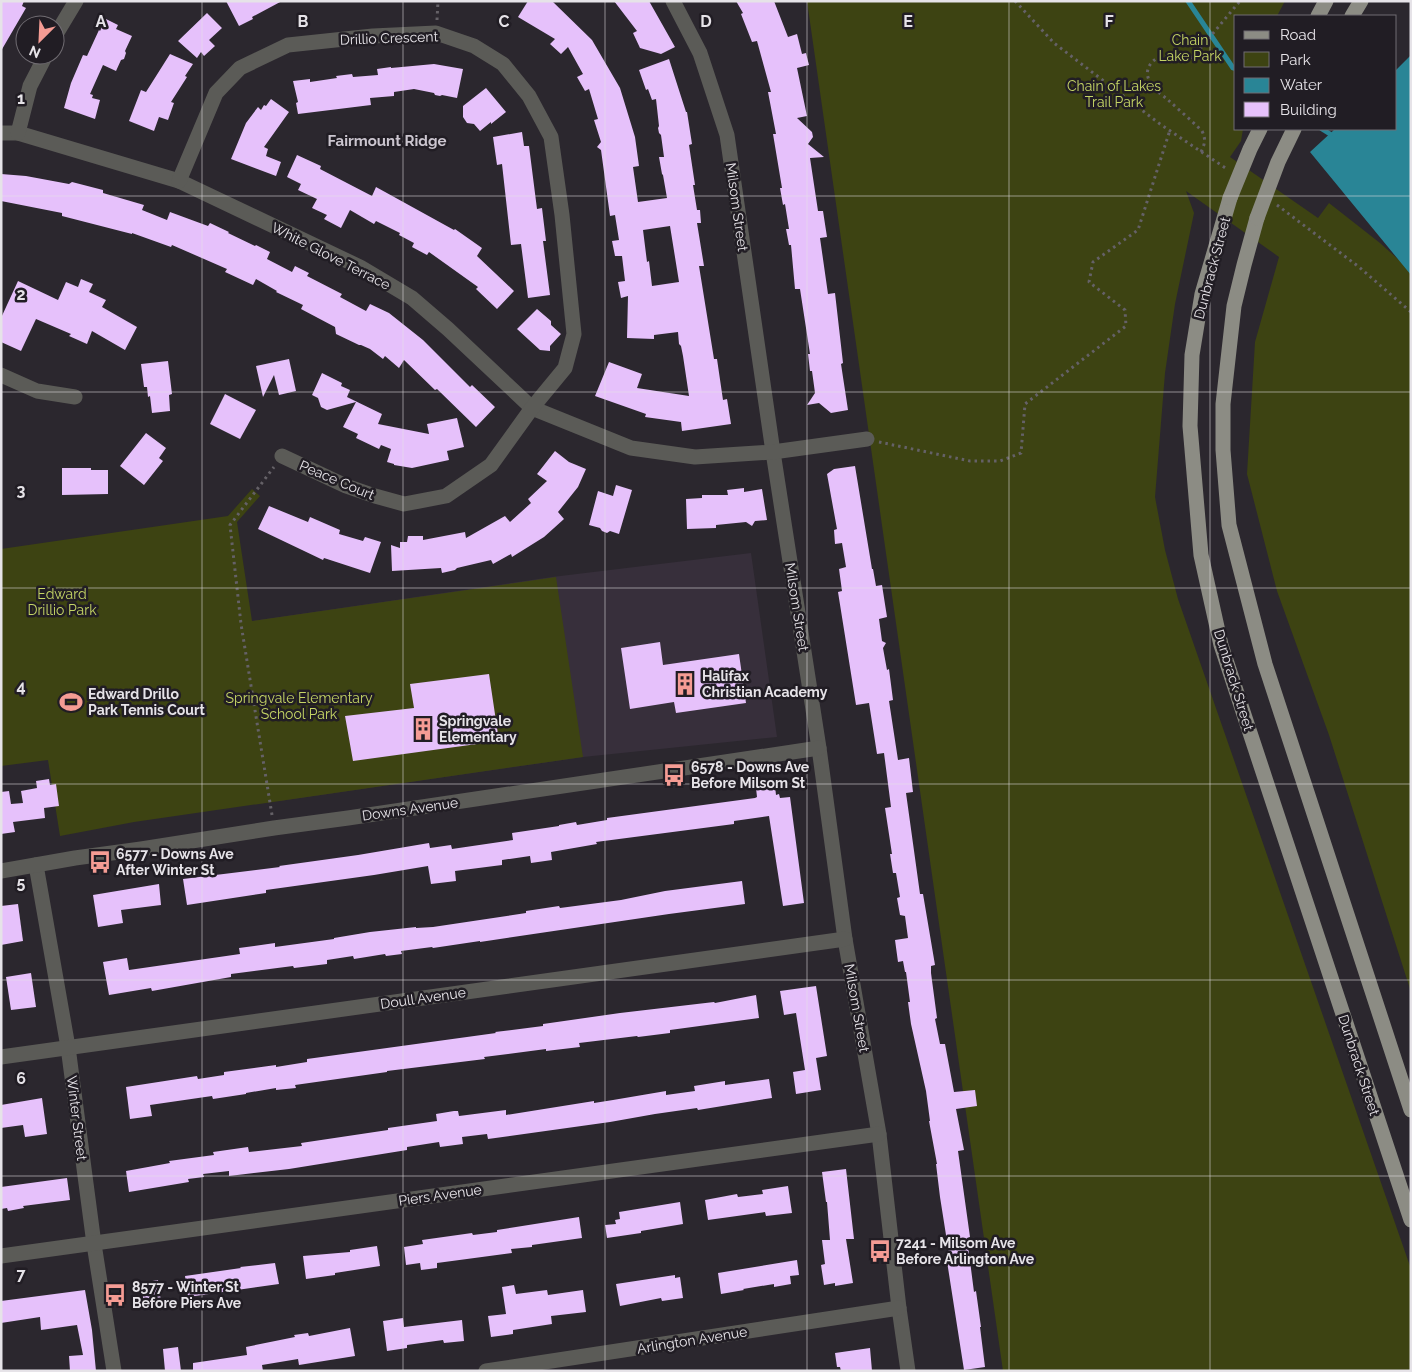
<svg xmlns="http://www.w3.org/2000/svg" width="1412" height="1372" viewBox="0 0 1412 1372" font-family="Raleway,sans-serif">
  <rect width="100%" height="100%" fill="#2b272e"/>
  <!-- built -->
  <polygon fill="#372f3b" points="751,553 777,737 583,757 279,801 252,621 552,577"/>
  <!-- green -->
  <g fill="#3d4312">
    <polygon points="807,1 1285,1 1277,16 1236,16 1236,129 1243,129 1241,141 1230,157 1318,218 1329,203 1380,243 1411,271 1411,992 1329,735 1277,591 1247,474 1255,342 1279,257 1186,191 1194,213 1175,304 1165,373 1155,497 1165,550 1178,599 1411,1269 1411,1371 1003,1371"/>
    <polygon points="252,489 260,496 237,522 252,621 556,577 583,757 134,822 60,836 48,760 1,766 1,549 228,516"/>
  </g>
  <!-- water -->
  <polygon fill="#298596" points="1411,55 1411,275 1310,152 1335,129 1396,129 1396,70"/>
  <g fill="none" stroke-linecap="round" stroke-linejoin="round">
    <!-- stream -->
    <g stroke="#298596" stroke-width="5">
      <polyline points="1188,1 1233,68 1236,69"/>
      <polyline points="1322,129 1330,134"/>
    </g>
  </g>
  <!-- building -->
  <g fill="#e6c1fb" fill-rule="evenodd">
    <polygon points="1,1 24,1 22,6 26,8 1,51"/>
    <polygon points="226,1 282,1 252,17 253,19 239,26"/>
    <path d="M528,1H552L592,40L620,88L635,137L639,166L633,167L638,202L667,198L663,175L662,174L659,157H664L661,135L659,133L658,128L659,126L656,99L652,100L648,89L646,90L639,70L669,59L686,112H687L692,144L689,145L695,185H693L697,210H700L701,223H697L704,266H699L714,359H717L723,400L727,399L731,424L682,431L681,422L645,417L646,414L595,396L609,362L642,374L637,388L689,396L683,356L681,346L679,344L678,332L654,335V339L627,338L628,296L621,298L618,282L625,281L622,256H615L612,241L619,240L615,215L610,216L601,150L597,147L601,142L594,120L598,119L589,89L585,91L577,77L583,74L568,47L561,54L550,44L555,39L518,17ZM670,226L679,282L652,286L649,261L647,262L643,230Z"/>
    <polygon points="614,1 649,1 675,47 661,54 640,48 633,33 637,31"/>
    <polygon points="736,1 774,1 788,37 797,34 802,54 806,53 809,65 797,68 807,116 797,118 812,132 813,137 808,144 824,157 810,158 818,211 823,211 827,237 820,238 828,294 835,293 843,363 841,364 848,410 831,413 819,403 807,405 815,393 812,371 810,371 808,354 810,354 800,289 795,289 791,245 789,245 786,229 789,229 785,204 783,205 780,188 782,188 773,134 776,134 768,92 771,92 757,41 752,42 741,14 743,13"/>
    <polygon points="207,13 222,28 209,40 215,46 204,56 201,52 197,58 178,41"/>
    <polygon points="106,19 118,25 116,29 132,36 125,51 126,53 124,59 121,60 116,71 103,65 90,94 93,95 92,98 100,100 95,119 64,108 71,83 83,55 87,56 99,30 100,31"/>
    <polygon points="170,54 193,64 185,76 187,77 171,102 174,103 168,120 159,117 154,131 129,121 141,90 146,92"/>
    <polygon points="434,64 463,69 457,98 442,95 440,96 435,95 434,93 414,89 394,92 394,96 370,98 371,105 298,114 296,103 298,102 293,81 310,79 310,82 337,78 336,76 352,74 353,77 378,75 377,69 391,67 391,68"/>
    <polygon points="486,88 506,112 491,124 491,122 480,131 474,124 467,123 463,117 463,106"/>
    <polygon points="271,99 289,112 264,147 268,149 266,156 281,162 276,176 231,159 246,123 258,107 261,110 264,105 266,106"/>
    <polygon points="522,132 524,146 529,146 537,209 542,208 546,241 543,241 550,295 528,298 521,244 511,245 502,164 497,165 493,137"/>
    <polygon points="297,155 321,166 320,169 372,196 376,187 454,230 455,229 482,248 477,256 514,291 497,309 476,289 478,287 429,252 427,255 412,247 414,243 399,235 400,233 376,221 374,224 350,210 341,228 324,219 327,215 312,208 317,199 298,190 301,184 287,177"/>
    <polygon points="1,174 26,176 69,184 72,182 103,190 103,193 144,205 142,210 167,220 170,212 208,226 210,223 229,232 228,233 255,246 256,245 270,252 267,259 292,272 295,266 309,273 307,276 342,294 340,297 366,311 370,304 389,313 423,340 470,387 472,385 495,407 476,427 437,389 435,390 404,360 399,368 385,356 383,359 370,349 361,345 359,345 336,334 335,327 301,309 303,305 276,292 277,291 256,279 253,285 225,272 227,269 172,245 171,247 132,233 132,234 62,216 62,213 1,201"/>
    <polygon points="81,279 93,284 89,292 106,300 102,307 137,327 125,350 92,331 87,344 69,336 71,334 36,319 21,351 1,342 1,318 18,281 58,300 66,282 78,287"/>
    <polygon points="537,309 551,321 551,325 561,334 550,346 550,351 540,350 517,329"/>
    <polygon points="289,359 296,391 279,395 274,375 263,397 256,366"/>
    <polygon points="168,361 172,394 169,395 170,411 152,413 150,396 148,397 147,387 144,387 141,364"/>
    <polygon points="322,373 342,383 341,386 350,390 347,397 382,414 378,424 429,434 427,424 457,418 464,447 447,451 449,460 412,468 394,465 394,464 387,462 391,449 381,445 379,449 356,438 358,434 343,427 356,402 327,410 321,407 318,398 312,395"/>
    <polygon points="225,394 256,410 240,439 210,424"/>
    <polygon points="146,433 166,448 159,458 163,461 144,485 120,466"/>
    <polygon points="555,451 569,462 586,469 578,487 558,512 564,519 544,537 512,557 511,554 493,564 491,560 457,568 455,570 442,573 441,568 392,571 391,545 400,548 400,542 407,542 408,536 423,536 423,540 465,532 466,538 505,516 510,522 531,503 528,499 547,481 537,474"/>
    <polygon points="855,466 872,569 873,569 876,586 882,585 887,617 879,619 882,641 886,643 883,648 887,670 889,669 893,700 889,701 898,760 909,758 913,792 906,793 920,894 923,894 935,965 931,966 931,973 937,1018 935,1019 940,1044 945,1044 954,1092 975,1090 977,1106 956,1109 964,1150 958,1151 970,1237 967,1238 974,1292 976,1291 981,1327 980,1327 985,1367 964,1370 946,1255 949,1254 940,1197 936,1164 937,1164 929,1121 930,1121 926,1091 911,1024 908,1002 910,1002 906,972 905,972 903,961 898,962 895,940 908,938 905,916 900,915 897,898 900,897 896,873 893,873 890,854 892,854 885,808 891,807 884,753 877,754 869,703 856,705 838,592 842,591 839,569 846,567 842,543 835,544 834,530 837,529 827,474 834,469"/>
    <polygon points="62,468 91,468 91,470 108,470 108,494 62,495"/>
    <polygon points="616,485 632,490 619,534 610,531 607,533 602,531 600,528 589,525 598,491 613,496"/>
    <polygon points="744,488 744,492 762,489 767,520 755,521 752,526 746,522 716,525 716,528 687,529 686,499 702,498 702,495 728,495 727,490"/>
    <polygon points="269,506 308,522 310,517 340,530 339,534 363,541 365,537 381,542 370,573 324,558 323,560 258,529"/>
    <polygon points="660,642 663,665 739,654 746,703 676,713 674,702 630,709 621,648"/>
    <polygon points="489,674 499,741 353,761 345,716 414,708 410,684"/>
    <polygon points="49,779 50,785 56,784 59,806 44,808 45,818 13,822 15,832 1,834 1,792 9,791 11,804 23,803 21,791 37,788 36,781"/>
    <polygon points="775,786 776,795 779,794 780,798 790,797 804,903 783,906 769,816 734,821 734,824 596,842 597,844 551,852 552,860 531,863 530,856 502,860 502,865 455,871 456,881 431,884 428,866 374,875 266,890 266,893 187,905 183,879 280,867 279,866 358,855 429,843 430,848 451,845 452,849 513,840 512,833 559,826 559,825 576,822 577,825 607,820 607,818 755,798 757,797 756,788"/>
    <polygon points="742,881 745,904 669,914 480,942 480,941 433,948 432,947 401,951 402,954 386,956 385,954 354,959 353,956 327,960 327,964 294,968 293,966 231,974 231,977 152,991 151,988 109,995 103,962 127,958 129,970 240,954 239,948 275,943 275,947 334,939 334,938 370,932 416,927 416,928 433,927 526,913 526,911 559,906 560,908 621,900 665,891"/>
    <polygon points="159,884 161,905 121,910 123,923 98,927 93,895"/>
    <polygon points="18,904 23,941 1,945 1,906"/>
    <polygon points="31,973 36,1007 11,1010 6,977"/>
    <polygon points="816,986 827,1056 816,1058 821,1090 796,1094 793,1072 805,1070 796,1013 784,1015 780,991"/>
    <polygon points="756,995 759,1018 670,1030 670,1033 638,1037 637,1036 579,1043 580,1047 546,1051 546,1049 484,1057 485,1059 387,1071 387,1072 295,1085 296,1088 276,1090 276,1088 246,1093 246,1094 213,1099 212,1096 150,1105 152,1116 130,1119 126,1087 197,1076 198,1079 224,1075 224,1072 276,1065 276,1067 307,1062 307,1059 496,1033 495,1032 543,1026 543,1024 620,1013 714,1002 715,1003"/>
    <polygon points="769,1079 772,1098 698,1110 697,1108 655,1114 610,1122 488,1139 487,1134 462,1137 463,1144 440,1147 439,1142 407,1147 407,1150 289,1169 229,1176 229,1171 203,1174 204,1177 188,1179 189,1182 129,1192 126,1171 170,1163 169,1161 214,1155 213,1152 248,1147 249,1152 302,1146 301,1143 388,1130 388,1128 437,1121 436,1114 454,1111 458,1111 459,1116 506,1110 506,1115 594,1101 594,1103 613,1100 666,1091 666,1095 695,1091 694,1086 725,1081 725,1085"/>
    <polygon points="42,1098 47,1134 25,1137 23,1125 1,1128 1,1105"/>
    <polygon points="846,1169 854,1239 846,1239 853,1283 835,1286 835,1283 824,1285 821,1265 825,1264 822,1240 830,1240 827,1202 826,1202 822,1172"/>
    <polygon points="67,1178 70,1200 23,1206 24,1208 8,1211 7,1208 1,1209 1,1187"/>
    <polygon points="788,1186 792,1213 766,1216 765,1212 708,1220 705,1200 737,1194 738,1197 763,1194 762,1190"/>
    <polygon points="680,1202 683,1224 641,1231 641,1233 607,1238 605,1225 616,1224 615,1220 620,1219 619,1212"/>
    <polygon points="579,1217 582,1238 532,1245 532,1247 511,1249 512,1253 437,1263 437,1268 421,1270 420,1263 406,1265 404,1247 423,1244 422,1240 472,1233 473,1235 497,1232 497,1230"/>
    <polygon points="377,1246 380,1266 335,1273 335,1275 306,1279 303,1256 350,1252 350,1250"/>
    <polygon points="797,1260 799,1275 790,1276 791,1284 774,1287 774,1284 743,1289 744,1290 721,1294 718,1273"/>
    <polygon points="275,1263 279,1284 188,1297 185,1276 241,1268 240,1267"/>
    <polygon points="675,1275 675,1278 680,1277 683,1298 662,1301 661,1298 620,1306 616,1284"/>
    <polygon points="158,1280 161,1302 144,1304 141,1283"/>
    <polygon points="514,1285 516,1294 547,1290 548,1295 583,1290 586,1312 551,1316 552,1324 513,1330 513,1334 491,1337 488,1316 506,1314 502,1287"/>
    <polygon points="85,1290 92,1330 96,1371 70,1371 69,1356 83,1355 77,1325 41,1330 40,1317 1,1323 1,1301"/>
    <polygon points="403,1318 404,1327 462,1320 464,1341 444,1343 443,1340 407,1345 407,1348 387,1351 383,1321"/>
    <polygon points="350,1328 355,1356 299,1365 298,1359 262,1365 263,1371 193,1371 193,1363 247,1355 246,1347 295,1337 294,1335 308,1333 309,1336"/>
    <polygon points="178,1347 181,1371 165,1371 163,1349"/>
    <polygon points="870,1348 872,1371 841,1371 840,1367 837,1367 835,1353"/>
  </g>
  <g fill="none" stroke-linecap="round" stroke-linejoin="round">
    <!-- path -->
    <g stroke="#656167" stroke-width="3" stroke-dasharray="2.5 4" stroke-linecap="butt">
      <polyline points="1015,1 1054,43 1160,124 1227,169"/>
      <polyline points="437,20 438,1"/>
      <path d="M1201,152C1205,144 1206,139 1202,131C1191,120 1178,109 1167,99C1161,94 1153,89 1150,82C1144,72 1149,61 1160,57C1172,54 1182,64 1194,56L1240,1"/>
      <polyline points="1277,205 1359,267 1411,312"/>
      <polyline points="879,442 970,461 1000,461 1021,453 1025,404 1126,326 1125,310 1089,282 1093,262 1138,230 1170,130"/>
      <polyline points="272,815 241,624 230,525 274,467"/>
    </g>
    <!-- minor -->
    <g stroke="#5b5b57" stroke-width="15">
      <polyline points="673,1 700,53 727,135 773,452 819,748 845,939 879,1134 899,1308 908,1371"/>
      <polyline points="55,36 76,1"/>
      <polyline points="1,133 18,133 179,181 360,267 412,298 448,329 532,408 631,448 695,457 773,452 867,439"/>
      <polyline points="18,133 30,86 46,55"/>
      <polyline points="179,181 216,93 240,68 288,45 373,36 436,33 474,46 503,64 529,96 551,137 562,215 574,334 565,368 532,408 491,465 446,496 404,504 375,496 346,486 282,456"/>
      <polyline points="1,375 37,391 75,397"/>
      <polyline points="36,865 68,1047 94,1244 114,1371"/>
      <polyline points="1,871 75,858 141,849 274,828 348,818 819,748"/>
      <polyline points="1,1057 845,939"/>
      <polyline points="1,1256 879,1134"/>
      <polyline points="486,1371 899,1308"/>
    </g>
    <!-- major -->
    <g stroke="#8c8c84" stroke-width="15">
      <polyline points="1318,16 1326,1"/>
      <polyline points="1352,16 1361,1"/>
      <polyline points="1230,198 1202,294 1192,355 1190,426 1201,555 1221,645 1411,1220"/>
      <polyline points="1257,218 1244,265 1234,306 1223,404 1223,450 1229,525 1265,664 1411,1110"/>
    </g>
    <!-- major-bridge -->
    <g stroke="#8c8c84" stroke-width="15">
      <polyline points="1230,198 1250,149 1260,129"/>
      <polyline points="1257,218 1278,162 1294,129"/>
    </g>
  </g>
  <!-- grid -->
  <path fill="none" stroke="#e6e3e8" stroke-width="1" stroke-opacity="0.55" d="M202,1V1371M403,1V1371M605,1V1371M807,1V1371M1009,1V1371M1210,1V1371M1,196H1411M1,392H1411M1,588H1411M1,784H1411M1,980H1411M1,1176H1411"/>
  <!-- icons -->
  <defs>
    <symbol id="building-bare" viewBox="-9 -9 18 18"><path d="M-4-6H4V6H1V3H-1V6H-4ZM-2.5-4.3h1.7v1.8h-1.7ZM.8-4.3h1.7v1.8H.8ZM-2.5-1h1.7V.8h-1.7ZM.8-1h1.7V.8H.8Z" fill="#f59c94" stroke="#211d24" stroke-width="2.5" paint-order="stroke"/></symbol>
    <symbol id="stadium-bare" viewBox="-9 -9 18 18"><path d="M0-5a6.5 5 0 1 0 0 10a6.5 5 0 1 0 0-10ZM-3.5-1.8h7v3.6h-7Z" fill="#f59c94" stroke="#211d24" stroke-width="2.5" paint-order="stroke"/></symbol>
    <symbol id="bus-bare" viewBox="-9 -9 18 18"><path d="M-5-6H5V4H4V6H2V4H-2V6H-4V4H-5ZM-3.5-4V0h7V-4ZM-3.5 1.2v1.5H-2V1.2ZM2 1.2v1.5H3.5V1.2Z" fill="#f59c94" stroke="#211d24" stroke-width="2.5" paint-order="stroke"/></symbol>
  </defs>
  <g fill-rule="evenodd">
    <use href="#building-bare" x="669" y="668" width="32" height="32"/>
    <use href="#stadium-bare" x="55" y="686" width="32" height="32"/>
    <use href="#building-bare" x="407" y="713" width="32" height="32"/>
    <use href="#bus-bare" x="658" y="759" width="32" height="32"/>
    <use href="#bus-bare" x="84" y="846" width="32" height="32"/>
    <use href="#bus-bare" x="864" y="1235" width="32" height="32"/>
    <use href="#bus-bare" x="99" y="1279" width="32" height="32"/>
  </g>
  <g text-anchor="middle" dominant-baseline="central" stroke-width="5" stroke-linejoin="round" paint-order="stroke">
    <!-- street labels -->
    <g font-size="14" fill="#e6e3e8" stroke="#211d24">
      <text transform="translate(389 38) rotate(-2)">Drillio Crescent</text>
      <text transform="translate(737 207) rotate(82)">Milsom Street</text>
      <text transform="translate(331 256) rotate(27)">White Glove Terrace</text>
      <text transform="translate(1212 268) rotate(-75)">Dunbrack Street</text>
      <text transform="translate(337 480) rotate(23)">Peace Court</text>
      <text transform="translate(797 607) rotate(81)">Milsom Street</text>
      <text transform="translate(1234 680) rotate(73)">Dunbrack Street</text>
      <text transform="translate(410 809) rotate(-8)">Downs Avenue</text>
      <text transform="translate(423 998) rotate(-8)">Doull Avenue</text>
      <text transform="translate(857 1008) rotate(80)">Milsom Street</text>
      <text transform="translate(1359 1065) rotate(72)">Dunbrack Street</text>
      <text transform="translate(77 1118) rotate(83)">Winter Street</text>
      <text transform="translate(440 1195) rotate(-8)">Piers Avenue</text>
      <text transform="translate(692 1340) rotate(-9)">Arlington Avenue</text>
    </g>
    <!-- park labels -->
    <g font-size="14" fill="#c5d565" stroke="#211d24">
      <text x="1190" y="40">Chain<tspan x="1190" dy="16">Lake Park</tspan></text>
      <text x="1114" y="86">Chain of Lakes<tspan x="1114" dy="16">Trail Park</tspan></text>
      <text x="62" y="594">Edward<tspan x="62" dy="16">Drillio Park</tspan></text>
      <text x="299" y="698">Springvale Elementary<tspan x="299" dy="16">School Park</tspan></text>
    </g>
    <!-- poi labels -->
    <g font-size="14" font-weight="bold" fill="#e6e3e8" stroke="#211d24" text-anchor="start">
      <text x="702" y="676">Halifax<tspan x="702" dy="16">Christian Academy</tspan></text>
      <text x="88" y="694">Edward Drillo<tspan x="88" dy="16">Park Tennis Court</tspan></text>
      <text x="439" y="721">Springvale<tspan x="439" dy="16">Elementary</tspan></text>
      <text x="691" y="767">6578 - Downs Ave<tspan x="691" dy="16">Before Milsom St</tspan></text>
      <text x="116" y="854">6577 - Downs Ave<tspan x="116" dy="16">After Winter St</tspan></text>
      <text x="896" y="1243">7241 - Milsom Ave<tspan x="896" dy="16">Before Arlington Ave</tspan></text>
      <text x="132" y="1287">8577 - Winter St<tspan x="132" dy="16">Before Piers Ave</tspan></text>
    </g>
    <!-- neighbourhood labels -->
    <g font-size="15" font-weight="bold" fill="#cbc5cf" stroke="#211d24">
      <text x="387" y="141">Fairmount Ridge</text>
    </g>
  </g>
  <g font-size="16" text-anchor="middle" font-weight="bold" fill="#e6e3e8" stroke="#211d24" stroke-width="5" stroke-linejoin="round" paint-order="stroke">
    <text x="101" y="27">A</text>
    <text x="303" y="27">B</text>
    <text x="504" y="27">C</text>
    <text x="706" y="27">D</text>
    <text x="908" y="27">E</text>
    <text x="1109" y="27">F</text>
    <text x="21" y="104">1</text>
    <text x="21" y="300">2</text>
    <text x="21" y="496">3</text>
    <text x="21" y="692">4</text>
    <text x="21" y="888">5</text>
    <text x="21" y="1084">6</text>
    <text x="21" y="1280">7</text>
  </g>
  <!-- border -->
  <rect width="1412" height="1372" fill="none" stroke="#e6e3e8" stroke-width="5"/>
  <!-- legend -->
  <rect x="1234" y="15" width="162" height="115" fill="#211d24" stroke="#706c72"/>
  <rect x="1244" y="31" width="25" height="8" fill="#8c8c84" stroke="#706c72"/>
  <text x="1280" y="40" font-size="15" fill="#e6e3e8">Road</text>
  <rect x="1244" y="52" width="25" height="15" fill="#3d4312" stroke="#706c72"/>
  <text x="1280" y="65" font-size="15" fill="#e6e3e8">Park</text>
  <rect x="1244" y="78" width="25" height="15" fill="#298596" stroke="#706c72"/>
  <text x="1280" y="90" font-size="15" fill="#e6e3e8">Water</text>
  <rect x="1244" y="102" width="25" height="15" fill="#e6c1fb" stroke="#706c72"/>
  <text x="1280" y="115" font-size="15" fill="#e6e3e8">Building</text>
  <!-- north arrow -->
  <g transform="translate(40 40) rotate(204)"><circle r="24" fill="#211d24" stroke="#706c72"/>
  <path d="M0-4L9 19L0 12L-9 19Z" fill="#f59c94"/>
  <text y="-8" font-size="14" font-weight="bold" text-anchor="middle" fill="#e6e3e8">N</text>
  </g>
</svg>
